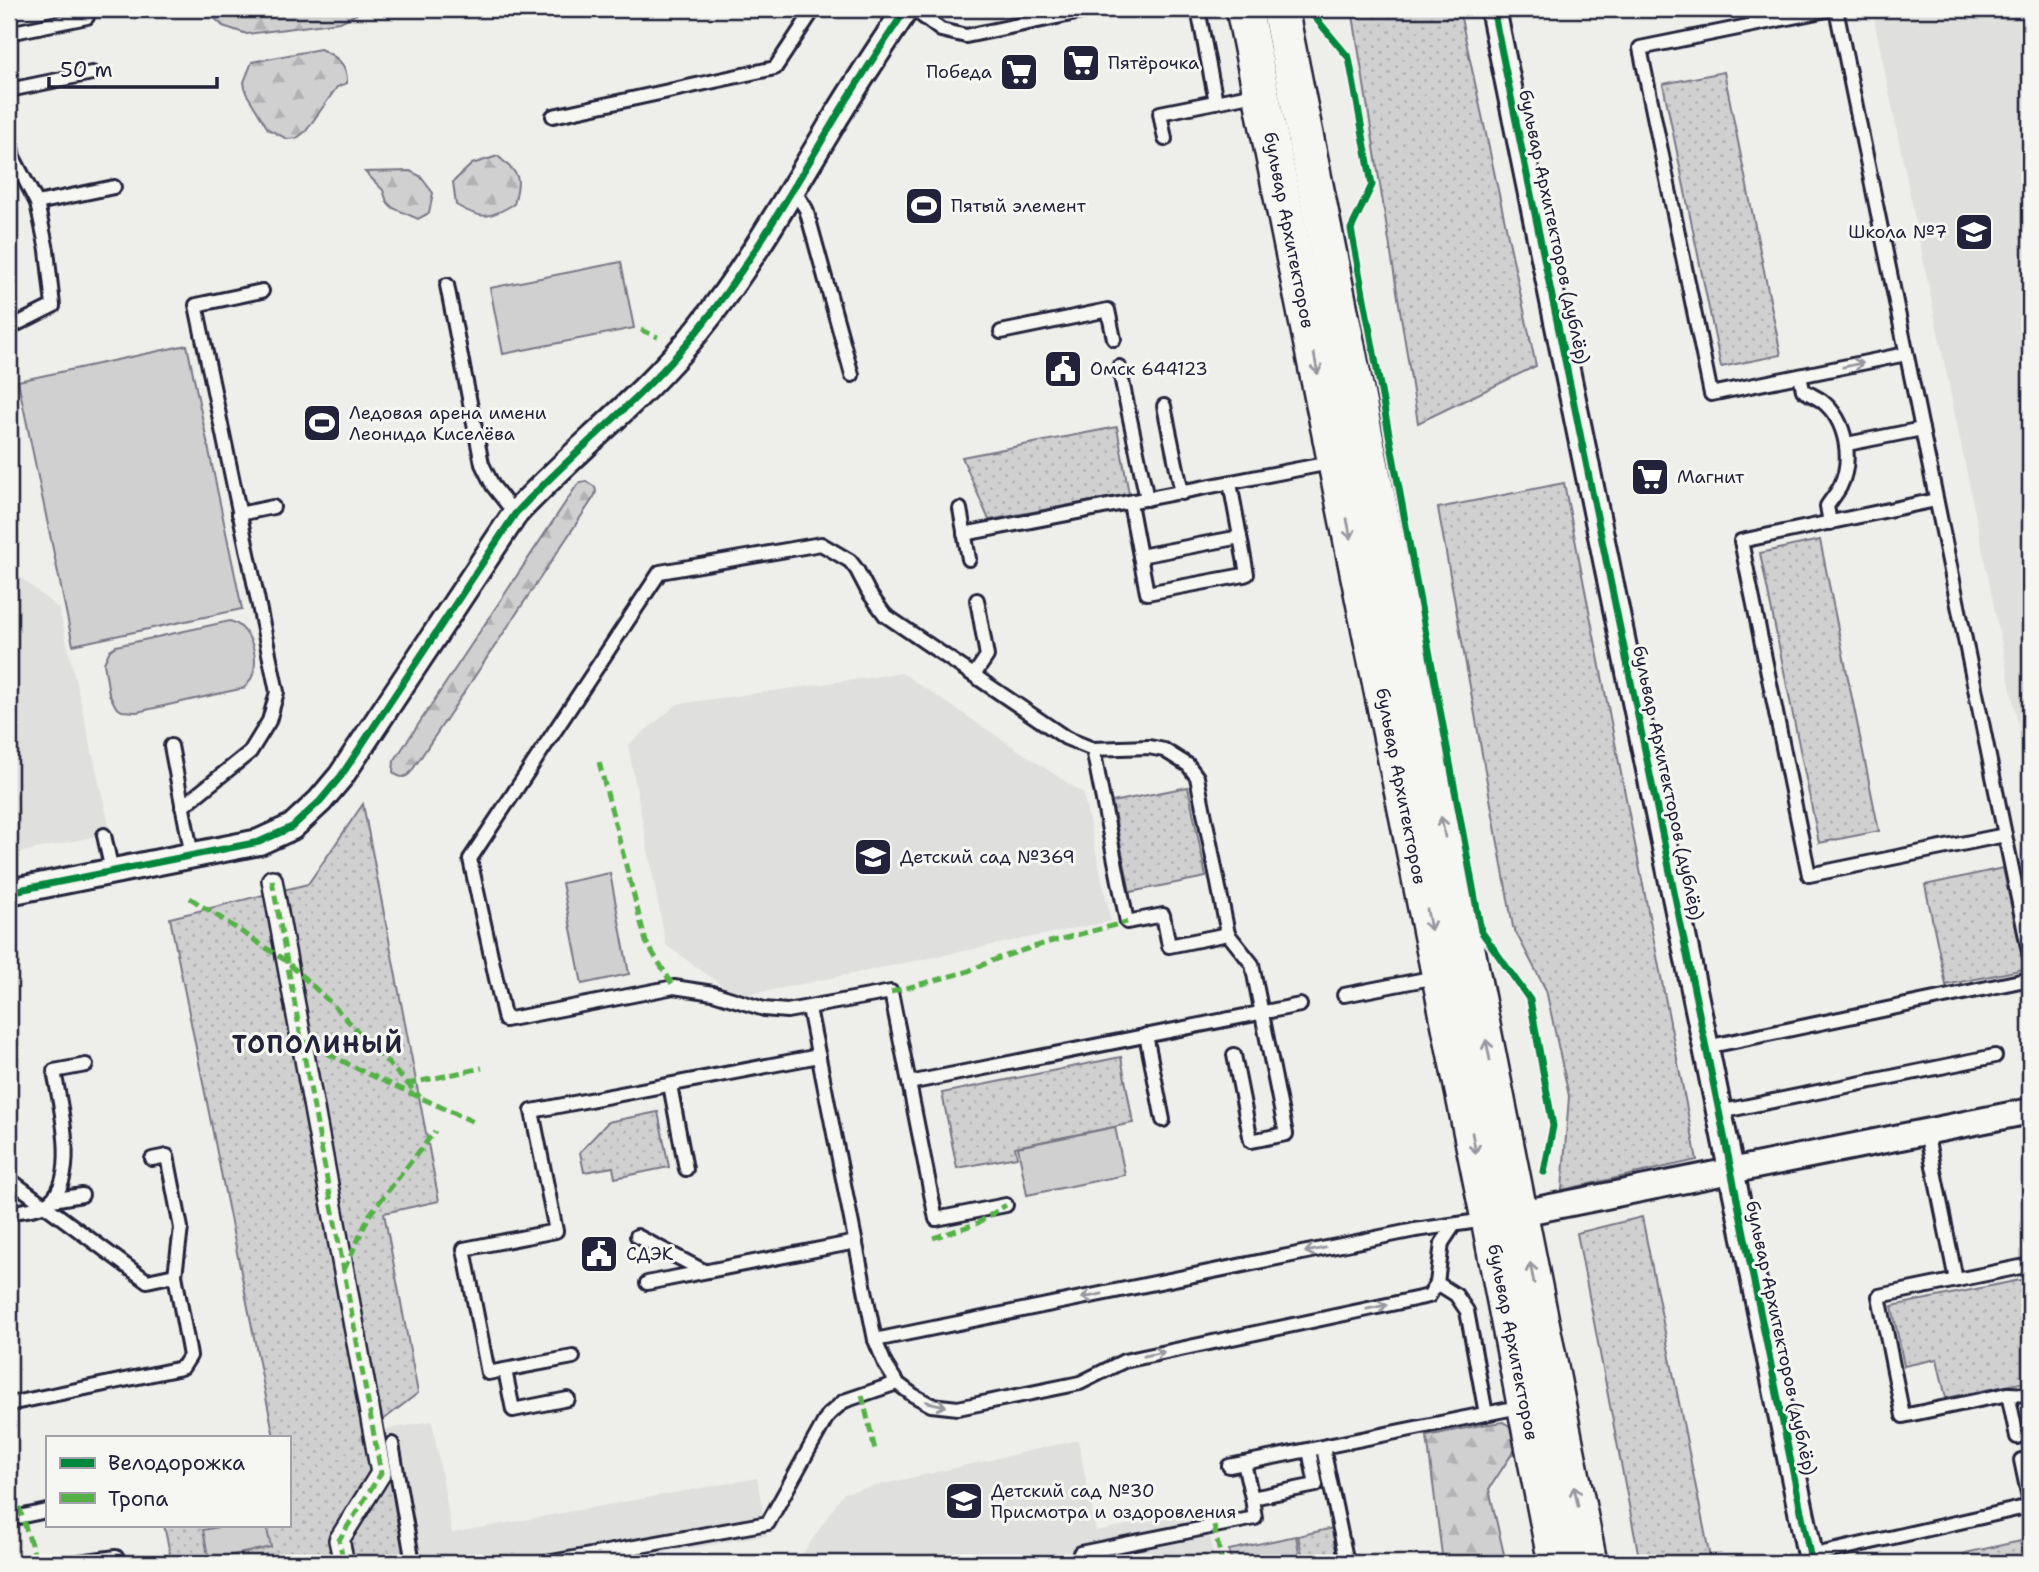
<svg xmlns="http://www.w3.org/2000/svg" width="2039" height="1572" viewBox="0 0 2039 1572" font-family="'Shantell Sans',sans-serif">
  <defs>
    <pattern id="grass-dots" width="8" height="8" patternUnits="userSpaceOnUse" patternTransform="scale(1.75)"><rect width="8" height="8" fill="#d0d0d1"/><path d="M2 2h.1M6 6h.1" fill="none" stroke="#b2b2b4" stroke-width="1.8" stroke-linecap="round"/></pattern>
    <pattern id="forest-firs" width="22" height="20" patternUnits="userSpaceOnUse" patternTransform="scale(1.75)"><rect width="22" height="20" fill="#d0d0d1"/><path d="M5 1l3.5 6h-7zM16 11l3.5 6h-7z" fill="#b2b2b4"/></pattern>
  </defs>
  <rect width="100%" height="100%" fill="#eeeeeb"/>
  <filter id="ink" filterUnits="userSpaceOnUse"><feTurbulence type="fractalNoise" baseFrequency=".0143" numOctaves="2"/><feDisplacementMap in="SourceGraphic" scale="14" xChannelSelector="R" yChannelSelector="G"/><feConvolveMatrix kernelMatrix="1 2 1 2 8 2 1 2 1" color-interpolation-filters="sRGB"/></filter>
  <g filter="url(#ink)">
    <!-- built -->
    <g fill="#dfdfde">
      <polygon points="1872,9 2030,9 2030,783 1966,469"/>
      <polygon points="9,568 59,609 111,833 9,855"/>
      <polygon points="902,673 1083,793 1111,921 738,997 666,945 628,745 677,704"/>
      <polygon points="432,1421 452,1533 757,1478 767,1535 606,1563 408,1563 379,1431"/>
      <polygon points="1078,1440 1096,1531 1204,1510 1215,1563 800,1563 799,1559 844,1493"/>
    </g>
    <!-- grass -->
    <g fill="url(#grass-dots)" stroke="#797986" stroke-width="2">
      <polygon points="1352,9 1459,9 1536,366 1418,423"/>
      <polygon points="1724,72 1781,355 1721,367 1663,84"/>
      <polygon points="1117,427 1129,494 989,520 962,457"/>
      <polygon points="1564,483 1697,1160 1562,1190 1569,1096 1546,990 1513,927 1438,508"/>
      <polygon points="1820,540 1879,831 1819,843 1760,553"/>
      <polygon points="1188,787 1206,877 1130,892 1112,802"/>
      <polygon points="363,804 439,1201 384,1213 418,1393 383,1420 406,1563 172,1563 164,1525 289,1525 289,1437 274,1437 170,918 308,884"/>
      <polygon points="2003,868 2025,969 1946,985 1925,885"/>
      <polygon points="1121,1057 1133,1123 1015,1147 1017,1157 957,1168 942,1093"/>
      <polygon points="658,1112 669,1167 615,1178 613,1167 584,1172 580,1152 608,1122"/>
      <polygon points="1642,1217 1711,1563 1640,1563 1577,1233"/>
      <polygon points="2030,1278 2030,1381 1946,1398 1937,1359 1904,1366 1892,1306"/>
      <polygon points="1333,1528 1340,1563 1304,1563 1298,1536"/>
      <polygon points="2030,1539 2030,1563 1963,1563 1965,1553"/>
    </g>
    <!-- forest -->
    <g fill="url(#forest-firs)" stroke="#797986" stroke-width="2">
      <polygon points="208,9 360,9 357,14 340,22 247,34 223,26 208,12"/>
      <path d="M320,49C336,56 348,64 347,83L337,87L306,131L297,138L287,139L268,129L246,93L244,82L252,62Z"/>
      <path d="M498,156C519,176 522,174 514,204C489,219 482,220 456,205L453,182L472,164Z"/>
      <polygon points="410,171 420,176 433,193 429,213 418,219 393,208 387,202 383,190 365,172"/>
      <path d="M586,481L595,487L596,492L594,497L411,772C405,779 399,778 393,772L394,761L577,485L581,482Z"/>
      <polygon points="1503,1422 1511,1427 1517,1446 1489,1489 1506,1563 1443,1563 1427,1436 1481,1425"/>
    </g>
    <!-- pitch -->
    <g fill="#d0d0d1" stroke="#797986" stroke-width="2">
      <polygon points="621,262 634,328 503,354 490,288"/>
      <polygon points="187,345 242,609 73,645 18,381"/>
      <path d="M230,621C255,628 264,671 244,688L137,712L122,711L116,707L109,694L104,663L110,650L116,646Z"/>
      <polygon points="610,873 629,974 582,984 562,883"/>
      <polygon points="1115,1127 1125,1175 1027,1195 1018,1147"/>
      <polygon points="229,1525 266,1525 271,1547 209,1560 203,1530"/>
      <polygon points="1296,1536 1301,1563 1232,1563 1229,1550"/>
    </g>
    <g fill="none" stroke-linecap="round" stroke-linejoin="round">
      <defs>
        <g id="service">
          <polyline points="913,9 941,30 966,36 1095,9"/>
          <polyline points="1198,9 1216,102"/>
          <polyline points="1832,9 1640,48 1711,394 1906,354"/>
          <polyline points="1836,9 2030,957"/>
          <polyline points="9,33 87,17"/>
          <polyline points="9,90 92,73"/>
          <polyline points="553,116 775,68 814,9"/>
          <polyline points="9,135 13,157 37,203 47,250 53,306 9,328"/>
          <polyline points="1165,139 1160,113 1260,93"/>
          <polyline points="793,189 806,209 852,375"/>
          <polyline points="37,203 114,187"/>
          <polyline points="447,285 482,464 493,486 515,514"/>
          <polyline points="1001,332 1108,310 1114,339"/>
          <polyline points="1119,367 1147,499"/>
          <path d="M1800,376L1803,390C1809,394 1816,397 1822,401C1847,421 1853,460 1840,487C1836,494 1831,500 1827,506L1830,523"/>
          <polyline points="1164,406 1182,493"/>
          <polyline points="1847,444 1922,429"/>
          <polyline points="1936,500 1741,541 1809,875 2005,835"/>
          <polyline points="1130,503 1147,593 1244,575 1247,574 1230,483"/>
          <polyline points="960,509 969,559"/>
          <polyline points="239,514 273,507"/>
          <polyline points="964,534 1335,462"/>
          <polyline points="1140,556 1240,537"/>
          <polyline points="974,675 987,656 977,600"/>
          <polyline points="171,746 192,856"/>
          <polyline points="1093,749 1127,922 1163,915 1169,946 1228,934"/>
          <polyline points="182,807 250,752 269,721 277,692 196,305 262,291"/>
          <polyline points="104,835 112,871"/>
          <polyline points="1344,995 1436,977"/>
          <polyline points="809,1008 875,1340 885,1364 897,1383 913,1395 931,1405 958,1408 1080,1383 1124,1361 1429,1296 1437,1283 1442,1243 1454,1225"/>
          <polyline points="1146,1035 1163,1120"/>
          <polyline points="1706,1047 2030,979"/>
          <polyline points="909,1083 1300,1005"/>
          <polyline points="670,1085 686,1169"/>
          <polyline points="1719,1112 1995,1056"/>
          <polyline points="1926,1131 1956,1280"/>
          <polyline points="152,1159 167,1156 181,1228 175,1275"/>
          <polyline points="9,1179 147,1281 175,1275 190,1356 183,1367 177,1369 9,1404"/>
          <polyline points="52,1200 82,1195"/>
          <polyline points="1006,1205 936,1219 891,992 787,1011 764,1009 713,993 674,987 505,1020 470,859 660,572 821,544 850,561 857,570 869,593 885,615 1066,738 1093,749 1149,747 1164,750 1188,765 1197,777 1228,934 1252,964 1286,1134 1251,1141 1234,1055"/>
          <path d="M9,1213C21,1210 40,1210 50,1201C79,1177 60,1104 54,1071L86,1065"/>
          <polyline points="637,1236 704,1271"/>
          <polyline points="2030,1265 1879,1296 1903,1416 2008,1394 2030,1395"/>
          <polyline points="647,1283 856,1242"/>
          <polyline points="1437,1283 1456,1295 1467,1311 1486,1414"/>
          <polyline points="875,1340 1415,1230 1486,1220"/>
          <polyline points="573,1357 488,1373 464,1249 556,1231 532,1111 819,1056"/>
          <polyline points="505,1370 513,1410 568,1399"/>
          <polyline points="2008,1394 2017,1437"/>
          <polyline points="392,1444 413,1563"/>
          <polyline points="1323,1448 1347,1563"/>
          <polyline points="2021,1460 2030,1503"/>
          <polyline points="1244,1463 1252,1498 1316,1485 1309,1450"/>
          <polyline points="1229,1466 1524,1406"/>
          <polyline points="9,1519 47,1511"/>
          <polyline points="1810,1556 2030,1506"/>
          <polyline points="72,1563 116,1557"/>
          <polyline points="546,1563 768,1523 828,1415 844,1401 897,1383"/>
          <polyline points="1082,1563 1080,1553 1255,1518 1252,1498"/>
        </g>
        <polyline id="pedestrian" points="272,880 381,1473 339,1540 344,1563"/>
        <g id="minor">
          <polyline points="1493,9 1810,1555"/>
          <path d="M9,892L259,842L292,827L320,801L341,776L515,514C574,450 644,398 698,330C747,269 786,200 826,134C851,91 879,50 906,9"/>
          <polyline points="1506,1216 2030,1111"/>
        </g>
        <g id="secondary">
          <polyline points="1244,9 1489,1219 1556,1563"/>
          <polyline points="1280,9 1589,1563"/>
        </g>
      </defs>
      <!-- service casing -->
      <use href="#service" stroke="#22223b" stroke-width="18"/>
      <!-- pedestrian casing -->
      <use href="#pedestrian" stroke="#22223b" stroke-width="24"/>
      <!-- minor casing -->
      <use href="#minor" stroke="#22223b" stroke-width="30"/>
      <!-- secondary casing -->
      <use href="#secondary" stroke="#22223b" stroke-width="40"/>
      <!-- service -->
      <use href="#service" stroke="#f6f6f2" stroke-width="12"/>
      <!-- pedestrian -->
      <use href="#pedestrian" stroke="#f6f6f2" stroke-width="19"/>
      <!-- minor -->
      <use href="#minor" stroke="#f6f6f2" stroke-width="24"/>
      <!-- secondary -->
      <use href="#secondary" stroke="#f6f6f2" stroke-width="35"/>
      <!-- quiet -->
      <g stroke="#55b146" stroke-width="5" stroke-dasharray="10 5" stroke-linecap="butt">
        <polyline points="641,330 658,337"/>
        <polyline points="599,762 646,942 674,987"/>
        <polyline points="272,880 381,1473 339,1540 344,1563"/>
        <polyline points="190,898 286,961 332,1004 420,1097"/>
        <polyline points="891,992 966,972 999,958 1046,943 1127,922"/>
        <polyline points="301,1040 362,1071 476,1123"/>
        <polyline points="407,1084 482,1068"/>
        <polyline points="933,1238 978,1223 1006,1205"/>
        <polyline points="344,1270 370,1214 435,1131"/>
        <polyline points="862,1395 875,1450"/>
        <polyline points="19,1507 37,1563"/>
        <polyline points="1214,1526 1222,1563"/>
      </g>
      <defs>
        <g id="cycleway">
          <polyline points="1308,9 1349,58 1372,185 1351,229 1481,931 1530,1000 1553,1126 1544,1172"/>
          <polyline points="1493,9 1810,1555"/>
          <path d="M9,892L259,842L292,827L320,801L341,776L515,514C574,450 644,398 698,330C747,269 786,200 826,134C851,91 879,50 906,9"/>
        </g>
      </defs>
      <!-- cycleway casing -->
      <use href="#cycleway" stroke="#f6f6f2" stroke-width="11"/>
      <!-- cycleway -->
      <use href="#cycleway" stroke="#00873e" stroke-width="7"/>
    </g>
    <!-- one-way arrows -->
    <defs><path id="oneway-shaft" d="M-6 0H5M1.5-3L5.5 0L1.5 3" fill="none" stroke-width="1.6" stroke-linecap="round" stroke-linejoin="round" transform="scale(1.75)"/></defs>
    <g stroke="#9797a0">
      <use href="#oneway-shaft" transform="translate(1316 364) rotate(79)"/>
      <use href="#oneway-shaft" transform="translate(1853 365) rotate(-12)"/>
      <use href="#oneway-shaft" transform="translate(1349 529) rotate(79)"/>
      <use href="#oneway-shaft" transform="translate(1443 827) rotate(-101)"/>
      <use href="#oneway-shaft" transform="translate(1429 920) rotate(79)"/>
      <use href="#oneway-shaft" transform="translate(1488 1050) rotate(-101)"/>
      <use href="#oneway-shaft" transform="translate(1474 1143) rotate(79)"/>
      <use href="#oneway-shaft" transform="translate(1315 1250) rotate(168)"/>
      <use href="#oneway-shaft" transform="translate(1532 1273) rotate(-101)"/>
      <use href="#oneway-shaft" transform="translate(1092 1296) rotate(168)"/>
      <use href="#oneway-shaft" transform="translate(1377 1307) rotate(-12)"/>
      <use href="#oneway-shaft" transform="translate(1154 1354) rotate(-12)"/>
      <use href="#oneway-shaft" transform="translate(936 1404) rotate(13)"/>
      <use href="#oneway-shaft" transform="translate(1576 1496) rotate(-101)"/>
    </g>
  </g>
  <!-- icons -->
  <defs>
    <symbol id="supermarket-square" viewBox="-11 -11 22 22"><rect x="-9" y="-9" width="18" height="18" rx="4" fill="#22223b" stroke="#f6f6f2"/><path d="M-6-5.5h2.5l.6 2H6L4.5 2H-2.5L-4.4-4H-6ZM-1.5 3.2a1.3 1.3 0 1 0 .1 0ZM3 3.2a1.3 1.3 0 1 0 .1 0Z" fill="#fff"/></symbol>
    <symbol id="stadium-square" viewBox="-11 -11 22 22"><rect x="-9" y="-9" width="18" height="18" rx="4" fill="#22223b" stroke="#f6f6f2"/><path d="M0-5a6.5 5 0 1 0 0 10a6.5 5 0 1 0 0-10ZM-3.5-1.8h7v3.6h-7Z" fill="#fff"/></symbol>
    <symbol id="school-square" viewBox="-11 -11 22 22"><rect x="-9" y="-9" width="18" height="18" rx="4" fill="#22223b" stroke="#f6f6f2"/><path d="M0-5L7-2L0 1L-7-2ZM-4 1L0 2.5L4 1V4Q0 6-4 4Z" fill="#fff"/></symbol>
    <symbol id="civic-square" viewBox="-11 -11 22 22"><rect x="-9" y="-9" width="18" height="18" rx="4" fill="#22223b" stroke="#f6f6f2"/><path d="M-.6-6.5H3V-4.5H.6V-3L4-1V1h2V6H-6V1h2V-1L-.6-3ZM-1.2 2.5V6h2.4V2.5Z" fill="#fff"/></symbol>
  </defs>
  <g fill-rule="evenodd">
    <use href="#supermarket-square" x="1059" y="41" width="44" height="44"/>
    <use href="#supermarket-square" x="997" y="50" width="44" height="44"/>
    <use href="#stadium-square" x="902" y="184" width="44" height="44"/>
    <use href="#school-square" x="1952" y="210" width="44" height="44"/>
    <use href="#civic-square" x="1041" y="347" width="44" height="44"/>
    <use href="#stadium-square" x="300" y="401" width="44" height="44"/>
    <use href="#supermarket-square" x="1628" y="455" width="44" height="44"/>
    <use href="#school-square" x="851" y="835" width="44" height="44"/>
    <use href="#civic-square" x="577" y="1232" width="44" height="44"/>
    <use href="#school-square" x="942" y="1479" width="44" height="44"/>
  </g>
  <g text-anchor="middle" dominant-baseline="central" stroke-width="6" stroke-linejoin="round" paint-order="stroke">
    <!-- poi labels -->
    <g font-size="18" fill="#22223b" stroke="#f6f6f2" text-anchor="start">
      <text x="1108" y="63">Пятёрочка</text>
      <text x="992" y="72" text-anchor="end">Победа</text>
      <text x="951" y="206">Пятый элемент</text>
      <text x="1947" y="232" text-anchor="end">Школа №7</text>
      <text x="1090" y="369">Омск 644123</text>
      <text x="349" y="413">Ледовая арена имени<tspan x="349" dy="21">Леонида Киселёва</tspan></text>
      <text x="1677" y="477">Магнит</text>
      <text x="900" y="857">Детский сад №369</text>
      <text x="626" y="1254">СДЭК</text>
      <text x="991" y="1491">Детский сад №30<tspan x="991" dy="21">Присмотра и оздоровления</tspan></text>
    </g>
    <!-- street labels -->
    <g font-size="18" fill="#22223b" stroke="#f6f6f2">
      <text transform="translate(1554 227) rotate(78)">бульвар Архитекторов (дублёр)</text>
      <text transform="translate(1289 230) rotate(79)">бульвар Архитекторов</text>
      <text transform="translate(1668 783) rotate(78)">бульвар Архитекторов (дублёр)</text>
      <text transform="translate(1401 786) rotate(79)">бульвар Архитекторов</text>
      <text transform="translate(1781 1338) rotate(78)">бульвар Архитекторов (дублёр)</text>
      <text transform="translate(1513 1342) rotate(79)">бульвар Архитекторов</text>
    </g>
    <!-- district labels -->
    <g font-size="24" font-weight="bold" letter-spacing="2" fill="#22223b" stroke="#f6f6f2">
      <text x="318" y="1045">ТОПОЛИНЫЙ</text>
    </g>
  </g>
  <!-- margin -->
  <rect width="2039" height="1572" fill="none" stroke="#f6f6f2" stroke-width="35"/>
  <rect x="18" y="18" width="2004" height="1537" fill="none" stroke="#22223b" stroke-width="2.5" filter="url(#ink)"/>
  <!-- legend -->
  <rect x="46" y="1436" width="245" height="91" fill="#f6f6f2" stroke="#a1a1a9" stroke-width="2"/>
  <rect x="60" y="1458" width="35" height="10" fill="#00873e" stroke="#a1a1a9" stroke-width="2"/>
  <text x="108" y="1470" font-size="21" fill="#22223b">Велодорожка</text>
  <rect x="60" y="1493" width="35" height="10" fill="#55b146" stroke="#a1a1a9" stroke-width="2"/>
  <text x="108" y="1506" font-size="21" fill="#22223b">Тропа</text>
  <!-- scale -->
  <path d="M49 77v10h168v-10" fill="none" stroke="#22223b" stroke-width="3.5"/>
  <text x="60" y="77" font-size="21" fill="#22223b" stroke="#f6f6f2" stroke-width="5" paint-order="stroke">50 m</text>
</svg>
